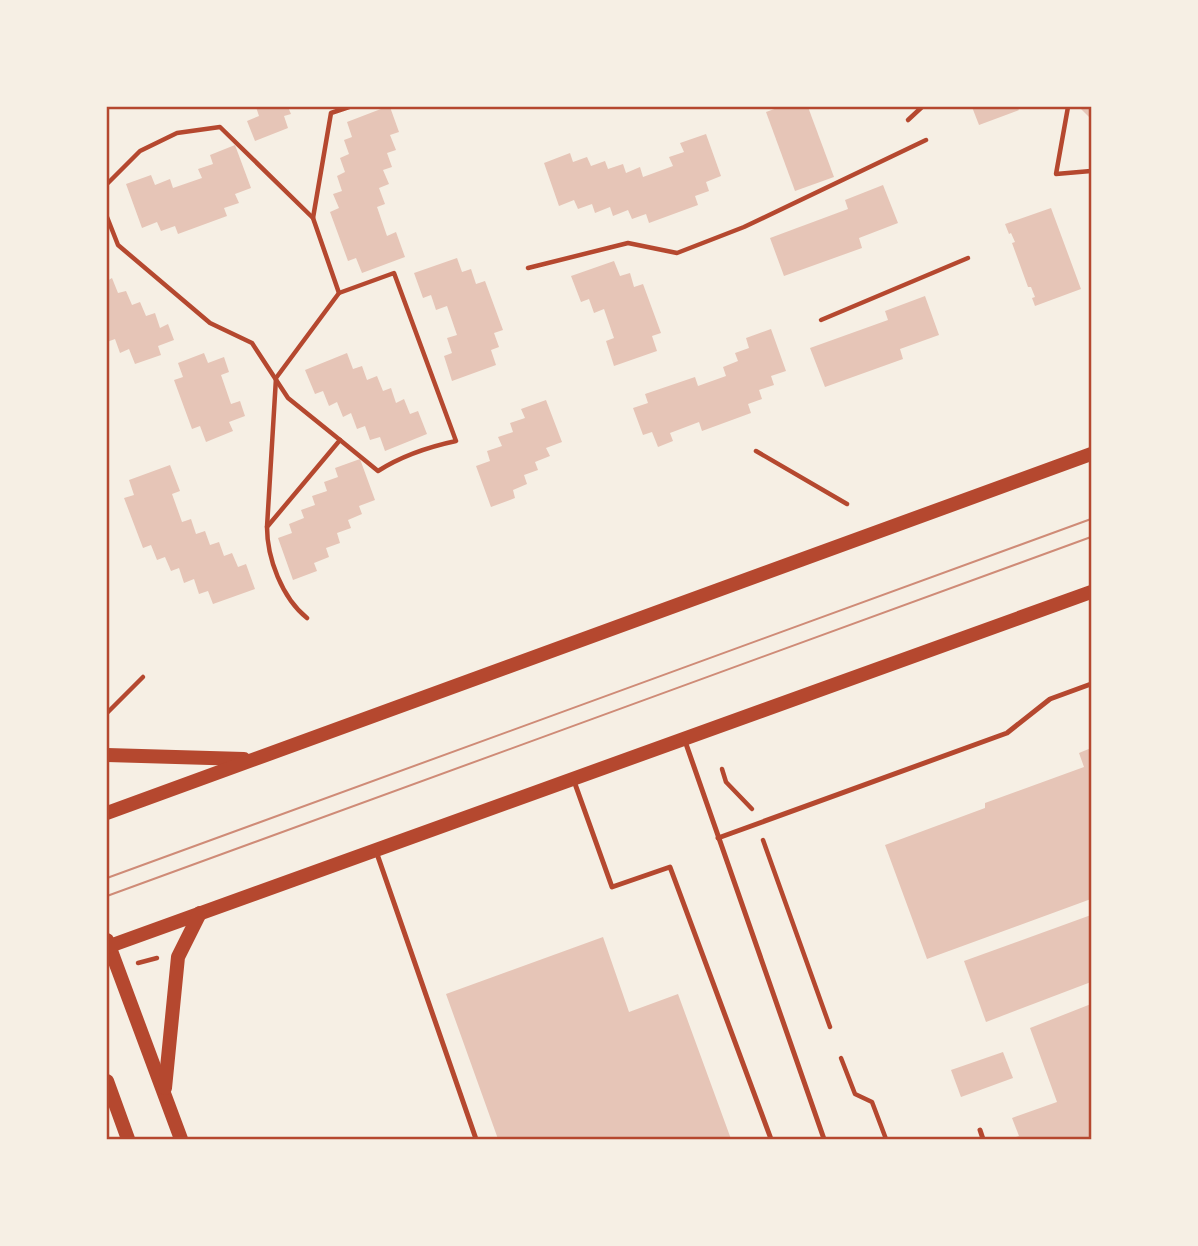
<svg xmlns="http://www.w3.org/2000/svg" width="1198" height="1246" viewBox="0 0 1198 1246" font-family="'Work Sans',sans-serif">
  <rect width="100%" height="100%" fill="#f6efe4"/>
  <!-- building -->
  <g fill="#e6c5b7">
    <polygon points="256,107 288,107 291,114 284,116 288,128 255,141 247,121 259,116"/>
    <polygon points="386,107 390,107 399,132 390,135 396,150 387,153 392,167 383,170 389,184 379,188 385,204 377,207 387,236 396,232 405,257 362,273 356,258 348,261 330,212 339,208 333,194 342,191 337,176 345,172 340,158 349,154 344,140 352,137 347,122"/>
    <polygon points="780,107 808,107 834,177 795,191 766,112"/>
    <polygon points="972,107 1017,107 1019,110 979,125"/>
    <polygon points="1079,107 1091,107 1091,119"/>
    <polygon points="706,134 721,176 706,182 709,191 695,196 698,205 649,223 646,214 632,219 628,210 613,216 610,207 595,213 592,204 578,209 574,200 559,206 544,163 570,153 573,162 587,157 591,166 605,161 608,169 623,164 626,173 640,167 643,177 673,166 669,157 684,152 680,143"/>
    <polygon points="235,145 251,188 235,194 239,203 224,208 227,216 178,234 175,226 161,231 157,222 142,228 126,184 151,175 155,185 170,179 173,188 202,178 198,169 213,164 210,155"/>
    <polygon points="883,185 898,223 859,238 862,248 784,276 770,238 848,209 845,200"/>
    <polygon points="1051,208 1081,289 1035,306 1032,298 1035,297 1031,287 1028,287 1012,243 1015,242 1011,233 1009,234 1005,224"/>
    <polygon points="457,258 462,272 471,269 476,284 485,281 503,330 494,333 499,347 491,350 496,365 452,381 444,356 452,353 447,338 457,335 447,306 436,310 431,295 423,298 414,273"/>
    <polygon points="614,261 620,276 630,273 634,287 643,284 661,333 652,336 657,351 614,366 606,341 614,338 604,309 594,313 589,299 581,302 571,276"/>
    <polygon points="112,278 118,293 126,291 132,305 140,302 146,316 155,313 160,328 168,324 174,340 158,346 161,355 135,364 129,349 120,353 115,339 107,342 107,281"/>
    <polygon points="925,296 939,335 900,349 903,359 825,387 810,348 888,320 885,311"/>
    <polygon points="771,329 786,371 771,376 774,385 759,390 762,399 748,404 751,413 702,431 699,422 670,433 673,441 658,447 652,432 643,435 633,408 648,403 645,394 695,377 698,386 726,376 723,367 738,361 735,353 749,348 746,338"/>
    <polygon points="204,353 208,363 224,357 229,372 221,375 231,404 240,401 245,416 229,422 233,431 206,442 200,426 192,429 174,380 183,377 178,363"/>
    <polygon points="347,353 353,369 362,366 367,380 377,376 383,391 391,388 396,403 404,399 410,414 418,411 427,434 385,451 380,437 370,440 365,426 357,429 351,413 343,417 337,402 329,406 323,391 315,394 305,370"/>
    <polygon points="546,400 562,442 546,448 550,456 535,462 538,470 524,475 527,484 513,490 515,498 491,507 476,466 490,461 487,451 502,446 498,437 513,432 510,423 525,418 521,409"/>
    <polygon points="360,459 375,500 359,506 362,514 348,520 351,528 337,533 340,543 326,548 329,557 314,563 317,571 293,580 278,538 292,533 289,524 304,518 301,510 315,505 312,496 327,491 324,482 338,477 335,468"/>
    <polygon points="170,465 180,491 172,494 182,522 191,519 196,534 205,531 210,545 219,542 224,556 232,553 238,567 246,564 255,589 213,604 208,591 199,594 194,579 184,583 179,568 171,571 165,557 157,560 151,545 143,548 124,498 134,495 129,480"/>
    <polygon points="1091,748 1091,899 927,959 885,845 985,808 985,803 1084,767 1079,753"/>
    <polygon points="1091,915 1091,982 986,1022 964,961"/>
    <polygon points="603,937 629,1012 678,994 731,1139 498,1139 446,994"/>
    <polygon points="1091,1004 1091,1139 1017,1139 1016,1137 1019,1136 1012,1118 1057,1102 1030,1028"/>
    <polygon points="1003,1052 1013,1078 961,1097 951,1070"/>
  </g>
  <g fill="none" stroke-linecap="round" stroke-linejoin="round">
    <!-- path -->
    <g stroke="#b5482f" stroke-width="4.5">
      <polyline points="1068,107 1056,174 1091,171"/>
      <polyline points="908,120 922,107"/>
      <polyline points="107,184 140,151 177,133 220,127 313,218"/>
      <path d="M107,217L118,245L210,323L252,343L288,398L340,440L267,527C267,558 282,598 307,618"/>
      <polyline points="528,268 628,243 677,253 744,227 926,140"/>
      <polyline points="339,293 313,218 331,113 349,107"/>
      <polyline points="821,320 968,258"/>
      <polyline points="756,451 847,504"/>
      <path d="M267,527L276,378L339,293L394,273L456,441C428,447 403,455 378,471L340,440"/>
      <polyline points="107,713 143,677"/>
      <polyline points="722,769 726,782 752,809"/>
      <polyline points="763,840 830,1027"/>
      <polyline points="138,963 157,958"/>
      <polyline points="841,1058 855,1094 872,1102 886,1139"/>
    </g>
    <!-- service -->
    <g stroke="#b5482f" stroke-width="5">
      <polyline points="685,741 824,1139"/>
      <polyline points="574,781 612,887 670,867 771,1139"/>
      <polyline points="718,838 1007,733 1050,699 1091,684"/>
      <polyline points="376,851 476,1139"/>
      <polyline points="980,1130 983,1139"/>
    </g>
    <!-- secondary -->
    <g stroke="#b5482f" stroke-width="14">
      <polyline points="107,755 244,759"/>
      <polyline points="107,813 1091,454"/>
      <polyline points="107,940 181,1139"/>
      <polyline points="107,947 1091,592"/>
      <polyline points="107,1081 128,1139"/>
      <polyline points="165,1088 178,957 200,913"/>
    </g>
    <!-- tram -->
    <g stroke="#cf8b77" stroke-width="2">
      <polyline points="107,878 1091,519"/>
      <polyline points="107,896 1091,537"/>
    </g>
  </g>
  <!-- border -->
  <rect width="1198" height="1246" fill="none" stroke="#f6efe4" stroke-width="217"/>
  <rect x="108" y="108" width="982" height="1030" fill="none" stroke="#b5482f" stroke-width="2.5"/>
</svg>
